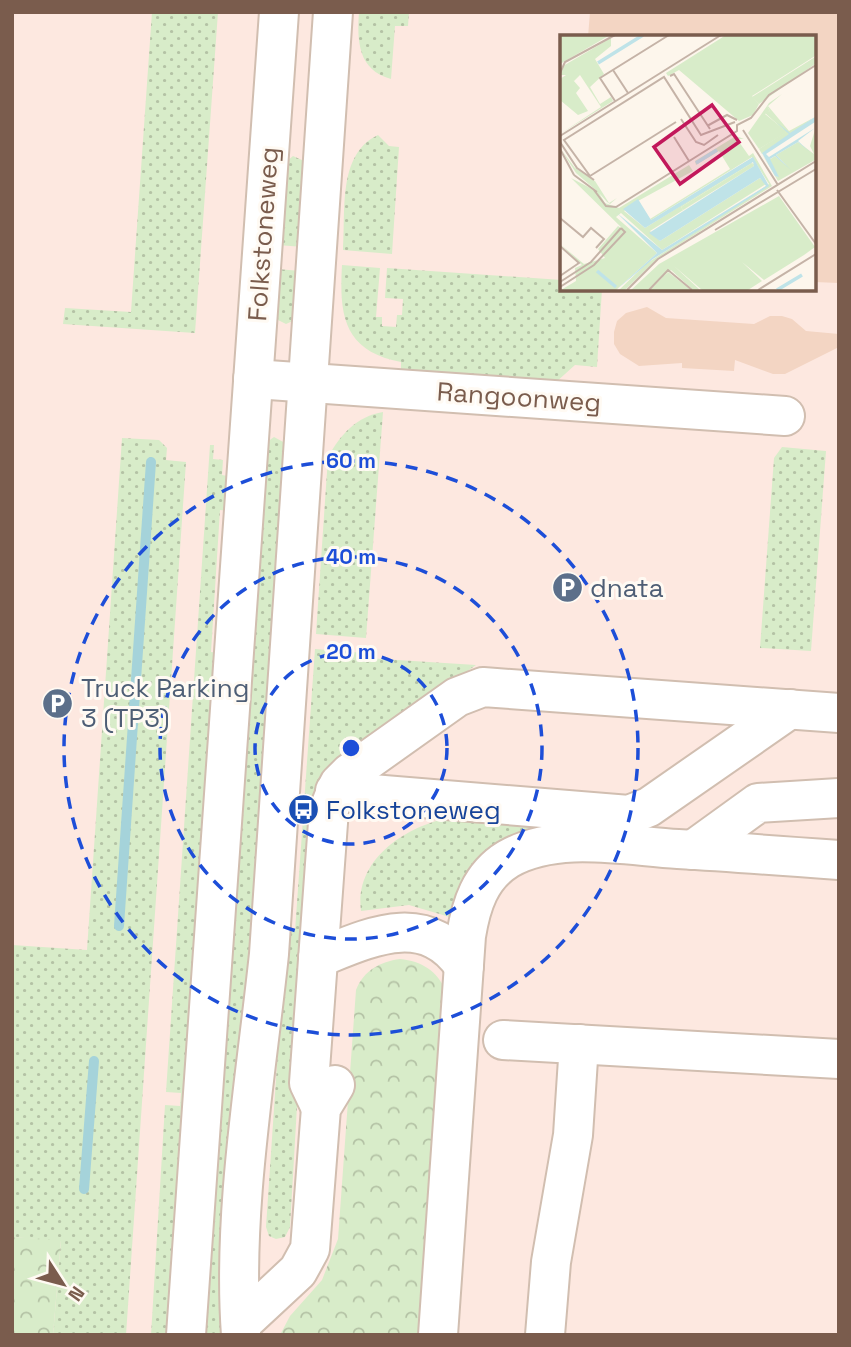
<svg xmlns="http://www.w3.org/2000/svg" width="851" height="1347" viewBox="0 0 851 1347" font-family="'Space Grotesk',sans-serif">
  <defs>
    <pattern id="grass-dots" width="8" height="8" patternUnits="userSpaceOnUse" patternTransform="scale(1.75)"><rect width="8" height="8" fill="#d8ecc9"/><path d="M2 2h.1M6 6h.1" fill="none" stroke="#b4c2a5" stroke-width="1.8" stroke-linecap="round"/></pattern>
    <pattern id="forest-crowns" width="20" height="18" patternUnits="userSpaceOnUse" patternTransform="scale(1.75)"><rect width="20" height="18" fill="#d8ecc9"/><path d="M2 6a3 3 0 1 1 6 0M12 15a3 3 0 1 1 6 0" fill="none" stroke="#b4c2a5"/></pattern>
  </defs>
  <rect width="100%" height="100%" fill="#fdf6ec"/>
  <!-- commercial -->
  <path fill="#fde8e0" fill-rule="evenodd" d="M12,12H839V1335H12ZM562,37H814V289H562Z"/>
  <!-- grass -->
  <g fill="url(#grass-dots)">
    <polygon points="152,12 218,12 195,333 63,324 65,308 131,312"/>
    <path d="M359,12H409L408,26H395L391,79C358,70 357,41 359,12Z"/>
    <path d="M378,135L389,146L399,147L392,254L343,250C346,212 337,154 378,135Z"/>
    <polygon points="293,156 304,161 303,247 278,245 287,161"/>
    <path d="M342,265L380,268L376,317H382V326L396,327L397,315H402L403,299L385,298L387,268L562,280V289H602L597,367L575,365L555,383L401,372V362C344,351 339,316 342,265Z"/>
    <polygon points="277,269 301,271 295,320 286,324 276,319"/>
    <path d="M383,412L366,638L316,634L328,457C340,435 357,416 383,412Z"/>
    <polygon points="274,437 287,444 228,1335 204,1335 267,442"/>
    <polygon points="122,438 159,440 167,448 166,460 186,462 126,1335 53,1335 61,1241 12,1237 12,945 87,950"/>
    <polygon points="210,445 214,445 213,459 223,460 222,475 227,476 226,493 231,494 230,511 220,510 211,652 220,653 167,1335 151,1335 165,1105 180,1106 181,1093 166,1092"/>
    <polygon points="782,447 826,451 811,651 760,648 774,458"/>
    <polygon points="315,649 365,653 366,658 476,665 331,767 301,1037 290,1227 285,1237 276,1239 269,1236 266,1227 286,931 295,931"/>
    <path d="M454,817L560,825L516,833L496,845L453,918L409,905L361,911C354,858 409,824 454,817Z"/>
  </g>
  <!-- forest -->
  <g fill="url(#forest-crowns)">
    <path d="M400,959C422,961 437,971 446,991L426,1335H280L290,1316L322,1280L338,1239L356,990C364,970 380,962 400,959Z"/>
    <polygon points="12,1237 61,1240 53,1335 12,1335"/>
  </g>
  <g fill="none" stroke-linecap="round" stroke-linejoin="round">
    <!-- stream -->
    <g stroke="#a5d3da" stroke-width="10">
      <polyline points="119,926 151,462"/>
      <polyline points="84,1189 94,1061"/>
    </g>
  </g>
  <!-- building -->
  <g fill="#f3d5c3">
    <polygon points="590,12 839,12 839,283 814,282 814,37 588,37"/>
    <polygon points="647,307 666,318 754,324 770,316 782,316 792,319 806,331 839,334 839,347 785,374 773,374 735,360 734,371 682,368 682,363 639,366 620,354 614,344 614,332 617,321 626,313"/>
  </g>
  <g fill="none" stroke-linecap="round" stroke-linejoin="round">
    <defs>
      <g id="minor">
        <polyline points="253,379 785,416"/>
        <polyline points="335,791 629,815 649,807 790,709"/>
        <polyline points="693,850 758,803 839,798"/>
        <path d="M318,958C368,938 425,909 464,966"/>
        <polyline points="503,1040 839,1059"/>
        <polyline points="321,1108 309,1083 329,809 339,784 350,773 457,697 483,687 839,713"/>
        <polyline points="241,1324 298,1271 310,1249 321,1108 335,1085"/>
        <polyline points="186,1335 279,12"/>
        <path d="M241,1335C232,1212 256,1077 269,954L333,12"/>
        <path d="M438,1335L466,936C471,905 480,876 508,859C557,831 625,846 678,849C731,852 785,856 839,860"/>
        <polyline points="545,1335 551,1262 573,1135 579,1044"/>
      </g>
    </defs>
    <!-- minor casing -->
    <use href="#minor" stroke="#d1beb0" stroke-width="42"/>
    <!-- minor -->
    <use href="#minor" stroke="#fff" stroke-width="38"/>
  </g>
  <!-- distance rings -->
  <g fill="none" stroke="#1d4ed8" stroke-width="3.5" stroke-dasharray="12 9">
    <circle cx="351" cy="748" r="96"/>
    <circle cx="351" cy="748" r="191"/>
    <circle cx="351" cy="748" r="287"/>
  </g>
  <!-- icons -->
  <defs>
    <symbol id="parking-disc" viewBox="-11 -11 22 22"><circle r="9.5" fill="#5c6f8a" stroke="#fffaf3"/><path d="M-3.5-5.5H1a3.5 3.5 0 0 1 0 7H-1V5.5H-3.5ZM-1-3.4V-.6H.8a1.4 1.4 0 0 0 0-2.8Z" fill="#fff"/></symbol>
    <symbol id="bus-disc" viewBox="-11 -11 22 22"><circle r="9.5" fill="#1a4fb4" stroke="#fffaf3"/><path d="M-5-6H5V4H4V6H2V4H-2V6H-4V4H-5ZM-3.5-4V0h7V-4ZM-3.5 1.2v1.5H-2V1.2ZM2 1.2v1.5H3.5V1.2Z" fill="#fff"/></symbol>
  </defs>
  <g fill-rule="evenodd">
    <use href="#parking-disc" x="550" y="570" width="35" height="35"/>
    <use href="#parking-disc" x="40" y="686" width="35" height="35"/>
    <use href="#bus-disc" x="286" y="792" width="35" height="35"/>
  </g>
  <g text-anchor="middle" dominant-baseline="central" stroke-width="6" stroke-linejoin="round" paint-order="stroke">
    <!-- street labels -->
    <g font-size="26" fill="#7a5c4d" stroke="#fffaf3">
      <text transform="translate(263 234) rotate(-86)">Folkstoneweg</text>
      <text transform="translate(519 397) rotate(4)">Rangoonweg</text>
    </g>
    <!-- service labels -->
    <g font-size="26" fill="#4e5e75" stroke="#fffaf3" text-anchor="start">
      <text x="590" y="588">dnata</text>
      <text x="81" y="688">Truck Parking<tspan x="81" dy="30">3 (TP3)</tspan></text>
    </g>
    <!-- transit labels -->
    <g font-size="26" fill="#164399" stroke="#fffaf3" text-anchor="start">
      <text x="326" y="810">Folkstoneweg</text>
    </g>
  </g>
  <!-- overview -->
  <g transform="translate(560 35)">
    <rect width="256" height="256" fill="#fdf6ec"/>
    <path d="M0,0H50L0,29V36ZM166,0H255V21L192,61L199,69L193,80L179,86L119,35L108,41L106,38ZM51,3V11L35,24L44,39L30,52L40,69L51,62L53,66L0,99L41,72L20,40L14,46L7,38L20,53L16,58L28,76L18,80L0,65V44L6,40H0L3,31ZM222,59L208,71L229,96L255,82L202,119L218,143L209,125L215,121L227,131L216,120L238,107L254,119L250,111L255,95V125L218,146L199,114L226,97L205,78L210,76L207,71L209,68ZM176,101L184,104H177L189,121L193,118L212,151L98,223L65,255H59L86,229L209,149L192,122L91,185L89,184L78,165L64,176L85,193L191,127L195,130L90,196L100,206L200,143L206,149L102,215L61,178L56,182L97,218L56,255H1L16,246L15,233L22,230L0,209L24,229L45,223L38,214L58,191L65,196L11,143L38,157L16,138L0,113L15,133L35,146L49,168L57,163L50,169L47,167L39,158L45,168L59,173L129,130L133,136L78,166L90,184L170,134L159,116L136,130L135,126ZM192,128L194,131L123,175L121,172ZM219,161L255,212L244,220L204,245L182,227L202,246L188,255H142L114,231L140,255H133L111,235L88,255H71L99,229ZM108,237L131,255H90Z" fill="#d8ecc9" fill-rule="evenodd"/>
    <path d="M255,22V29L199,69L192,62ZM207,71L210,76L205,79L227,97L199,114L188,98ZM192,128L194,131L123,175L121,172Z" fill="#d8ecc9"/>
    <path d="M255,82V87L206,119L209,122L255,93L238,106L250,117L238,107L216,120L231,135L215,121L210,124L219,142L215,141L202,118L229,99L216,87L230,98ZM193,122L209,151L93,224L56,255L97,218L57,178L102,215L206,151L200,143L100,206L89,198L194,131L193,127L85,193L63,174L78,164L91,185Z" fill="#bfe3e8"/>
    <path fill="none" stroke="#bfe3e8" stroke-width="3.5" d="M38,28L83,0M136,128L157,115M37,236L56,252M217,255L242,240"/>
    <path fill="none" stroke="#c5b3a7" stroke-width="2" d="M53,35L68,58M0,38L5,27L55,0M110,41L114,39L150,94M55,66L40,43L109,0M121,84L136,107L144,110L158,100M116,87L30,141L4,105L104,42L141,100L175,87M147,91L167,80L177,85M183,95L218,150M0,101L161,0M114,102L129,126M0,107L17,133L34,145M0,114L14,140M14,140L37,157M34,155L46,171L56,172L177,96V90L191,83L209,60L256,30M217,155L256,209M0,183L23,202L31,193L44,204L36,213M155,195L256,134M0,211L19,228L0,241M0,247L31,227L61,193M0,252L34,230L65,197L61,193M67,255L98,224L256,126M89,255L108,235L132,255M198,255L256,219"/>
    <path fill="#c2185b" fill-opacity="0.15" stroke="#c2185b" stroke-width="3.5" d="M152,70L179,107L120,149L94,112Z"/>
    <rect width="256" height="256" fill="none" stroke="#7a5c4d" stroke-width="3.5"/>
  </g>
  <circle cx="351" cy="748" r="10" fill="#1d4ed8" stroke="#fffaf3" stroke-width="3.5"/>
  <g font-size="21" text-anchor="middle" font-weight="bold" fill="#1d4ed8" stroke="#fffaf3" stroke-width="6" stroke-linejoin="round" paint-order="stroke">
    <text x="351" y="468">60 m</text>
    <text x="351" y="564">40 m</text>
    <text x="351" y="659">20 m</text>
  </g>
  <!-- border -->
  <rect width="851" height="1347" fill="none" stroke="#7a5c4d" stroke-width="28"/>
  <!-- north arrow -->
  <g transform="translate(63 1284) rotate(126)" stroke="#fffaf3" stroke-width="5" paint-order="stroke">
  <path d="M0-5L12 26L0 18L-12 26Z" fill="#7a5c4d"/>
  <text y="-10" font-size="19" font-weight="bold" text-anchor="middle" fill="#7a5c4d">N</text>
  </g>
</svg>
